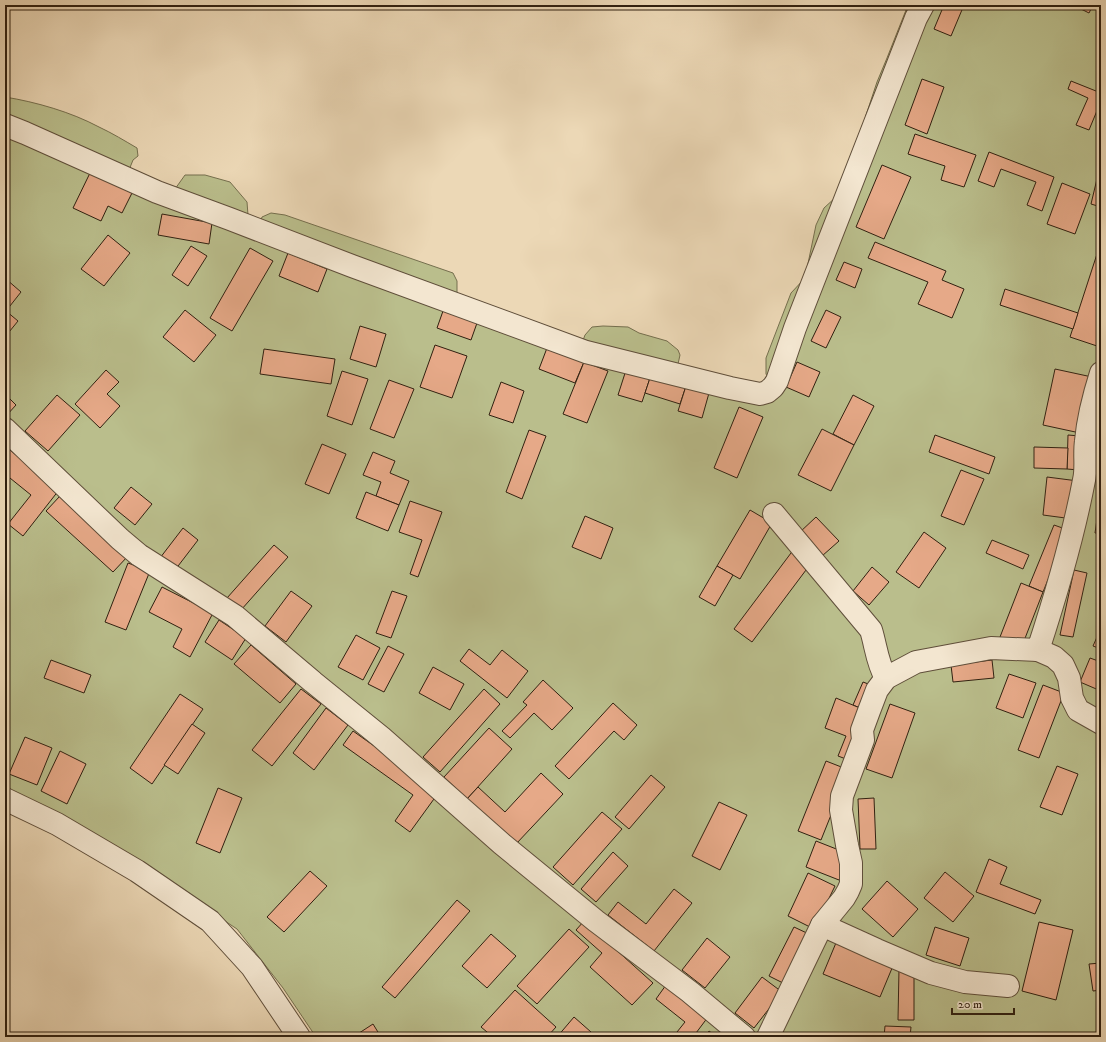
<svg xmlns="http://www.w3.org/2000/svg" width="1106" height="1042" viewBox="0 0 1106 1042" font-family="'IM FELL DW Pica',serif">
  <rect width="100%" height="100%" fill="#ecd8b6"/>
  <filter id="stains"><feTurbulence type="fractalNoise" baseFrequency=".005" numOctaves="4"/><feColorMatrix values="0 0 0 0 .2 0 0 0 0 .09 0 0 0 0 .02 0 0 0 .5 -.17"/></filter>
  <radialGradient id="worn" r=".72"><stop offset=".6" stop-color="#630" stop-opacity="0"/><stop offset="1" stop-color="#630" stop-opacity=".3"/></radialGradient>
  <!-- green -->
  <path fill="#babe8c" stroke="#756f4e" d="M908,5H1101V1037H316L283,988L237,929L133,860L5,794V97C36,102 71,112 99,127C112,133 125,141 137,148L138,156L133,160L127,175L175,189L185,175H205L230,182L247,202L248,215L259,227L262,217L271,213L285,215L453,273L457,281V300L582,343L585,335L592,327L603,326L628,327L639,333L667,341L678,350L680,355L678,364L731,386L771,382L766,374V358L791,293L805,278L816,225L824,208L836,197L853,165L866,115L877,82L887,58Z"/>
  <!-- building -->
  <g fill="#e6a988" stroke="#302010">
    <polygon points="944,5 964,5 951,36 934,29"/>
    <polygon points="1073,5 1093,5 1089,13"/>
    <polygon points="922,79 944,87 927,134 905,125"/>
    <polygon points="1071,81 1101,93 1101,101 1089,130 1076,125 1088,98 1068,89"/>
    <polygon points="915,134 976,155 964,187 941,180 945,166 908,154"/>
    <polygon points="989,152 1054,177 1042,211 1027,205 1036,182 1001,169 994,187 978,181"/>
    <polygon points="1101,162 1101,207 1091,204"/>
    <polygon points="882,165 911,177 884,239 856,227"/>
    <polygon points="90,173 132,193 122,213 108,206 101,221 73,208"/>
    <polygon points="1062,183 1090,194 1075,234 1047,224"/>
    <polygon points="162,214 212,223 209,244 158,235"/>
    <polygon points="108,235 130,253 104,286 81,269"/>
    <polygon points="875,242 946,271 942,280 964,289 952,318 918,304 928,282 868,258"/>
    <polygon points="191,246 207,256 188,286 172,275"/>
    <polygon points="250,248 273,261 232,331 210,318"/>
    <polygon points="288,253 327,269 318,292 279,276"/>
    <polygon points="1097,254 1101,255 1100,347 1070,337"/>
    <polygon points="844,262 862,269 855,288 836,280"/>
    <polygon points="6,279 21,292 6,311 18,321 5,337"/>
    <polygon points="1005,289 1078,313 1073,329 1000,305"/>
    <polygon points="185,310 216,335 194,362 163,337"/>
    <polygon points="826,310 841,317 826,348 811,341"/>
    <polygon points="443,311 477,323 471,340 437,328"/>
    <polygon points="360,326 386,334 376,367 350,359"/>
    <polygon points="435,345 467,356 452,398 420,387"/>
    <polygon points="547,348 584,362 575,383 539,369"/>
    <polygon points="264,349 335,359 331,384 260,374"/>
    <polygon points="584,362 608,371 587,423 563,414"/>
    <polygon points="797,362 820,372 809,397 786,387"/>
    <polygon points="627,367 651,375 642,402 618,395"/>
    <polygon points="1055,369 1092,377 1080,433 1043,425"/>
    <polygon points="106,370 119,382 107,394 120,406 100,428 75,404"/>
    <polygon points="342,371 368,379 352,425 327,416"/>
    <polygon points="651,375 686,386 680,404 645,393"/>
    <polygon points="389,380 414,389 394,438 370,429"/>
    <polygon points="501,382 524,391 513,423 489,415"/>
    <polygon points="686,386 709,393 702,418 678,411"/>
    <polygon points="5,394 16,405 6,416 5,415"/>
    <polygon points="57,395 80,415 48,451 25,431"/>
    <polygon points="853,395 874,406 854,445 833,434"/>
    <polygon points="739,407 763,417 737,478 714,468"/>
    <polygon points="1099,417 1101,417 1101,464 1098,464"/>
    <polygon points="822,429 854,445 831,491 798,475"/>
    <polygon points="529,430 546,436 522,499 506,492"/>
    <polygon points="935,435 995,457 989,474 929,452"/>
    <polygon points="1068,435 1080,436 1079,470 1067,469"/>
    <polygon points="322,444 346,454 329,494 305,484"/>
    <polygon points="5,446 59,490 23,536 8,524 31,495 5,474"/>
    <polygon points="1034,447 1068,448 1067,469 1034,468"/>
    <polygon points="373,452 395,461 390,473 409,481 399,505 376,496 381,482 363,475"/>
    <polygon points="961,470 984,479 964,525 941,516"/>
    <polygon points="1047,477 1078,481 1073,519 1043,515"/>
    <polygon points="131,487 152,504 135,525 114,508"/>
    <polygon points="1101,491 1101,533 1095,533"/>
    <polygon points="366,492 399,505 388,531 356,518"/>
    <polygon points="60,496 128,556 113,572 46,511"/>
    <polygon points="410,501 442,512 418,577 410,574 422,540 399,532"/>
    <polygon points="750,510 772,523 740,579 717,566"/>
    <polygon points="585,516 613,528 601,559 572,547"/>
    <polygon points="816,517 839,541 822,556 799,533"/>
    <polygon points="1054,525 1068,530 1043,592 1029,586"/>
    <polygon points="183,528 198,540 175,570 160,558"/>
    <polygon points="924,532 946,548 919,588 896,572"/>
    <polygon points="992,540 1029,555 1023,569 986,553"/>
    <polygon points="274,545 288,557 241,610 227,598"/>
    <polygon points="794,549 812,562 752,642 734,629"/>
    <polygon points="128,563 150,571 126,630 105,622"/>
    <polygon points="717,566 733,575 715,606 699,597"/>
    <polygon points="872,567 889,582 869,605 853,591"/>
    <polygon points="1074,570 1087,573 1073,637 1060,635"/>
    <polygon points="1021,583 1043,592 1022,646 1000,637"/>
    <polygon points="162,587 213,613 190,657 173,647 182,629 149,612"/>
    <polygon points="291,591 312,606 286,642 265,626"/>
    <polygon points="392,591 407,596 391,638 376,633"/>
    <polygon points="219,620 246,638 232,660 205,642"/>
    <polygon points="1101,628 1101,649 1093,646"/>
    <polygon points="356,635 380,648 363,680 338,667"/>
    <polygon points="251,645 296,684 280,703 234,664"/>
    <polygon points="388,646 404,654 384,692 368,684"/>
    <polygon points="469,649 490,665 502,650 528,671 507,698 460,661"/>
    <polygon points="1090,658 1101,662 1101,691 1080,682"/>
    <polygon points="51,660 91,675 84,693 44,678"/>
    <polygon points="992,660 994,678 953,682 951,665"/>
    <polygon points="433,667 464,684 450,710 419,693"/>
    <polygon points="1009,674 1036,683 1023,718 996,708"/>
    <polygon points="543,680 573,708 552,730 534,713 510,738 502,731 527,705 523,702"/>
    <polygon points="863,682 876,687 867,711 853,705"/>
    <polygon points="1043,685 1064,693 1039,758 1018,750"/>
    <polygon points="301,689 321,704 272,766 252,750"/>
    <polygon points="484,689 500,704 440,772 423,757"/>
    <polygon points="180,694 203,709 152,784 130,768"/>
    <polygon points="836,698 867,711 854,762 838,756 846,736 825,728"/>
    <polygon points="613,703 637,725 624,740 614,731 569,779 555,766"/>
    <polygon points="890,704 915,713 892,778 866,769"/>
    <polygon points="326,708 348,725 314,770 293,753"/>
    <polygon points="192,724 205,733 178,774 164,765"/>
    <polygon points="489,728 512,749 467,799 444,777"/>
    <polygon points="353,731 439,792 410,832 395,821 413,795 343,745"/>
    <polygon points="25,737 52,748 37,785 9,774"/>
    <polygon points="60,751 86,764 67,804 41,791"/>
    <polygon points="826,761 849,770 821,840 798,831"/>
    <polygon points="1057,766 1078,774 1062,815 1040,807"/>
    <polygon points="541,773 563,794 516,844 467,799 478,787 505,812"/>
    <polygon points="651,775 665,787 629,829 615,817"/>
    <polygon points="218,788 242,798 220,853 196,843"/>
    <polygon points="874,798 876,849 860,849 858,799"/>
    <polygon points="719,802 747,815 720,870 692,856"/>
    <polygon points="602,812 622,829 573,885 553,867"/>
    <polygon points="816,841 849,854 839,880 806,867"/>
    <polygon points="613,852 628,866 596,902 581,889"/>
    <polygon points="989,859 1007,867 1000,884 1041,900 1035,914 976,892"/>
    <polygon points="310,871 327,886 284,932 267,917"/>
    <polygon points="945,872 974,896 953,922 924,898"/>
    <polygon points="808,873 835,886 814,929 788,916"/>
    <polygon points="887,881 918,909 893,937 862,909"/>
    <polygon points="674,889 692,903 654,951 608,915 618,902 646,924"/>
    <polygon points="457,900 470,911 395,998 382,987"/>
    <polygon points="584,921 653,983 632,1005 590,967 602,953 576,930"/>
    <polygon points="1039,922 1073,930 1056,1000 1022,991"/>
    <polygon points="794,927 811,935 785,984 769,976"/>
    <polygon points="935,927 969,938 960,966 926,955"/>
    <polygon points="569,929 589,947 537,1004 517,986"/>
    <polygon points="491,934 516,956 487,988 462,966"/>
    <polygon points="707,938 730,957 705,988 682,970"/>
    <polygon points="838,938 895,961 880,997 823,974"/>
    <polygon points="1101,963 1101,990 1093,991 1089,964"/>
    <polygon points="899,969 914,969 914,1020 898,1020"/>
    <polygon points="762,977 782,992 754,1028 735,1013"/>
    <polygon points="666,985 708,1017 693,1037 673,1037 685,1022 656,999"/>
    <polygon points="515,990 556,1027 547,1037 493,1037 481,1027"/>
    <polygon points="574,1017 591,1032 587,1037 557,1037"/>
    <polygon points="373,1024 381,1037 353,1037"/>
    <polygon points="885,1026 911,1027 910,1037 884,1037"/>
    <polygon points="709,1031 717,1037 705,1037"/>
    <polygon points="796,1033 801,1037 792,1037"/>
  </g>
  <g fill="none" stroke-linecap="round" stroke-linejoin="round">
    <defs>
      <g id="minor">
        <polyline points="5,125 25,133 157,192 230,219 352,266 586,352 730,388 760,394 767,392 773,387 777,381 795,328 916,18 923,5"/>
        <polyline points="5,429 120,539 139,555 235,616 313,682 381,737 502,844 596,921 690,992 744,1037"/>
        <path d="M774,514L871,630C876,646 877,663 886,678"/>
        <polyline points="1038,650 1054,657 1063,665 1069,678 1072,698 1078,710 1101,723"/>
        <polyline points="5,799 57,824 137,871 210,921 252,967 299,1037"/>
        <polyline points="822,925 877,950 931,973 965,982 1008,986"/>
        <path d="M768,1037L822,925L844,898L848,891L851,884V863L847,845L841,810L842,796L863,740L862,730L869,711L877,690L886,678L916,662L991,648L1038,650C1056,595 1073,538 1084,480C1087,468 1084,454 1086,441C1088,418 1094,395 1101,373"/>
      </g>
    </defs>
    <!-- minor casing -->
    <use href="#minor" stroke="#5f4e3a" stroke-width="24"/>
    <!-- minor -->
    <use href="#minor" stroke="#f3e6d0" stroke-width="22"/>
  </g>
  <!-- margin -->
  <rect width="1106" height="1042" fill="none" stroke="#ecd8b6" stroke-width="20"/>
  <rect x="6" y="6" width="1094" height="1030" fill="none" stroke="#302010" stroke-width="2"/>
  <rect x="10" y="10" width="1086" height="1022" fill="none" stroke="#302010"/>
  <!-- scale -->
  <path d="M952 1008v6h62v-6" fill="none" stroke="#302010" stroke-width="2"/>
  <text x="958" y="1008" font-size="12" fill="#302010" stroke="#f3e6d0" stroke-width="3" paint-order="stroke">20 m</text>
  <rect width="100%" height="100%" filter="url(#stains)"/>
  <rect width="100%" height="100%" fill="url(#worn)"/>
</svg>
